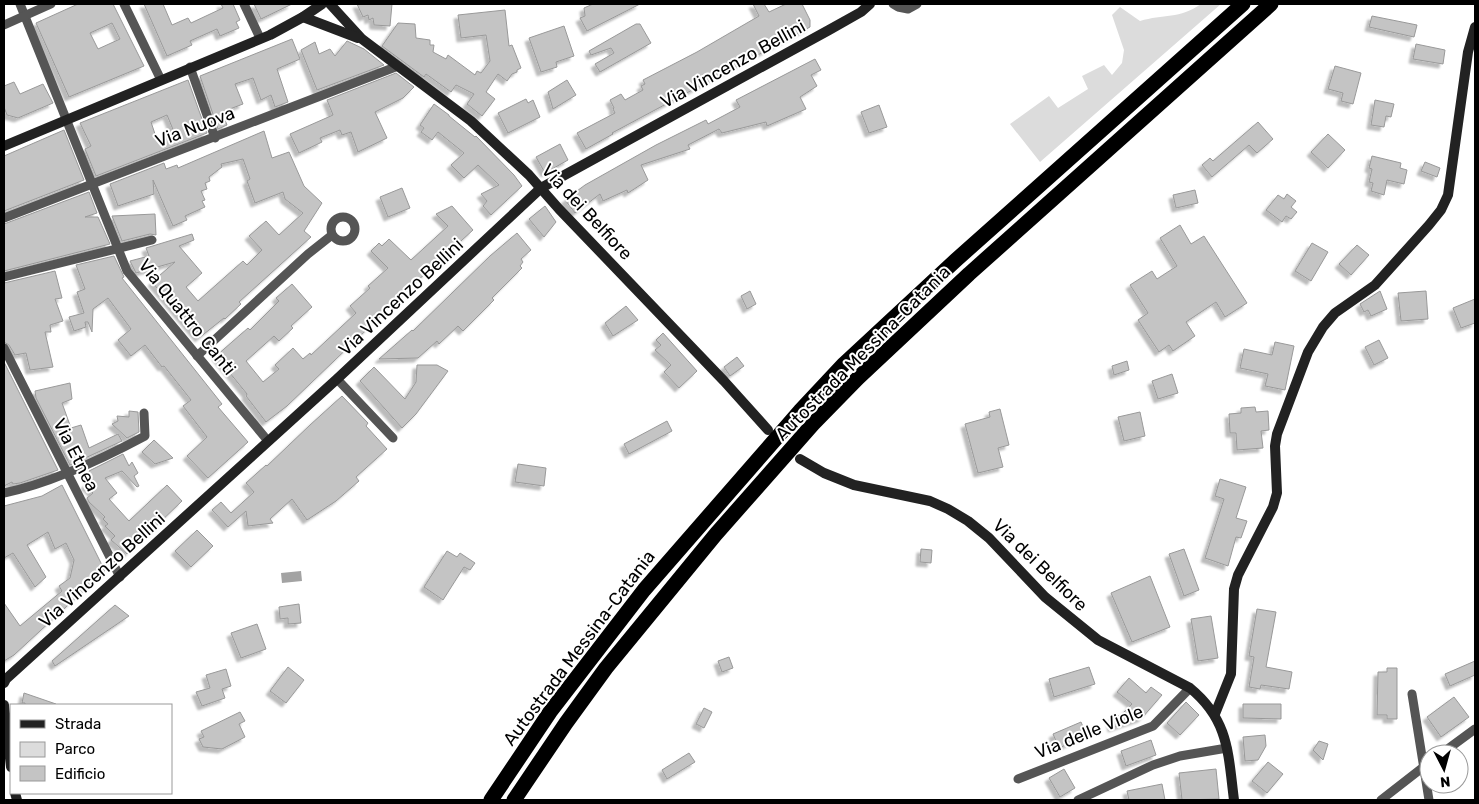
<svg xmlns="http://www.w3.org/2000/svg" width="1479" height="804" viewBox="0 0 1479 804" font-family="Rubik,sans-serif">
  <defs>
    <filter id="shadow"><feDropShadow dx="-4" dy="4" stdDeviation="1" flood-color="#0004"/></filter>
  </defs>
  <rect width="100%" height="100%" fill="#fff"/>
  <!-- green -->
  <path fill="#dcdcdc" d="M1201,4H1221L1040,162L1010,124L1049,96L1058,108L1088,89L1082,76L1104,65L1112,75L1122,63L1124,50L1112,15L1120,7L1140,21C1163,14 1180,19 1201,4Z"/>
  <!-- water -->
  <polygon fill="#a3a3a3" points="301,571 302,581 282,583 281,573"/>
  <!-- building -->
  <g fill="#c4c4c4" stroke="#999" fill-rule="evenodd" filter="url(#shadow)">
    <path d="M78,4H113L144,66L69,97L36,23ZM112,23L120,39L98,49L90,33Z"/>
    <polygon points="144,4 163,4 172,25 188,18 191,23 223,8 221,4 233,4 240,20 236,22 239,28 220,36 217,29 190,41 192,45 167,56"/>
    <polygon points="254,4 292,4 261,19"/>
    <polygon points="357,4 392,4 390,26 374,25 373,18 369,20 368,15 363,17"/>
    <polygon points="593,4 640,4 587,31 580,18 585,16 584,8"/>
    <polygon points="753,4 764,4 769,12 786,4 802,4 810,20 810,27 612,133 613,134 586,149 577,133 615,113 613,109 614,108 610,100 621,94 625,100 643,90 641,86 645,84 643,80 697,52 759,16"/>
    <polygon points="505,10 509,46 512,45 521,68 517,70 517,72 512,74 507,81 498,74 486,92 495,99 482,116 467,104 474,94 456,85 451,92 426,74 424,77 382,46 398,23 415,24 416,38 430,40 430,45 434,45 433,52 446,59 448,55 475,75 477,71 481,73 490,61 486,35 461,38 458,15"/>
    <polygon points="1372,16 1417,25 1414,37 1369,27"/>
    <polygon points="636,24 640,24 651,43 600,72 595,64 614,53 611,48 591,55 589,51"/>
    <polygon points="564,26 574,56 556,62 557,67 541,72 529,38"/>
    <polygon points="292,39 300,59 277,69 288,102 275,107 271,95 261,100 253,78 235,84 243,104 222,112 227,125 218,129 200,76"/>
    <polygon points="347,41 364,49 384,65 317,90 301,50 315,42 319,54 330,49 335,56"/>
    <polygon points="1416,44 1445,50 1443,64 1413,59"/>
    <polygon points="815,59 821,70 811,75 817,86 800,97 806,109 767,126 766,122 722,133 719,129 688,145 690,149 641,165 648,180 628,193 627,190 603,201 600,194 575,213 565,200 585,185 656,145 706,120 708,124 740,107 736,100"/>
    <polygon points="1335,66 1361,73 1353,104 1341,101 1343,93 1328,89"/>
    <polygon points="396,73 414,87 403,98 375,112 387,138 358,152 351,132 342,135 340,130 320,138 322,142 299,153 290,134 333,115 327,100"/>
    <path d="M188,80L207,133L96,176L85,149L91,146L80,123ZM167,115L174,132L157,140L151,122Z"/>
    <polygon points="567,80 576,95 553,109 548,92"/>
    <polygon points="14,82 20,94 43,84 53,103 18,118 7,115 4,107 4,86"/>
    <polygon points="526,99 528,103 533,100 540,117 508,133 498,113"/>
    <polygon points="1375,100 1394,104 1391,117 1386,116 1384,127 1371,125"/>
    <polygon points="434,104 449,115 449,116 475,137 476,136 514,175 522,186 491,215 483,206 487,201 481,194 499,185 478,165 464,178 451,165 464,153 438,132 432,140 421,132 424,128 420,125"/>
    <polygon points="879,105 887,127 869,133 861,112"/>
    <polygon points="1258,122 1273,139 1257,153 1249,145 1212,177 1202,165 1210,158 1213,161"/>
    <polygon points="64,130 84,180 4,211 4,156"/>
    <polygon points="264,131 272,158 289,152 304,186 322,203 304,231 311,237 239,302 241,304 225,319 224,318 199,338 152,282 175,262 136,273 130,261 149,256 146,248 192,234 194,240 179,246 202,273 186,287 198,301 243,261 247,265 262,250 249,236 266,221 279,235 303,213 285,199 283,192 255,203 247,181 250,179 243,159 221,164 222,167 209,177 210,181 205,183 207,189 201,191 205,200 202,201 205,207 185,216 187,220 173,226 153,180 154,194 118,206 110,184 164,163 166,169 177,165 178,168"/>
    <polygon points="1328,134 1345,150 1328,168 1311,152"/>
    <polygon points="560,144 568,160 545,173 536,157"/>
    <polygon points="1372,156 1401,163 1400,168 1407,170 1404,184 1387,180 1384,195 1371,191 1373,183 1369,182 1372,169 1369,168"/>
    <polygon points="1425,162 1440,168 1437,177 1421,171"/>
    <polygon points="402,188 410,208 388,217 380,197"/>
    <polygon points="1195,190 1198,203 1176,208 1173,195"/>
    <polygon points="89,192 97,213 85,217 98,217 110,244 4,271 4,224"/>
    <polygon points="1287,194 1296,201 1291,207 1297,212 1291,219 1286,216 1282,222 1266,210 1278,195 1284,199"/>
    <polygon points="452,206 473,230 381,314 382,315 287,406 266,422 246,396 247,394 216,356 248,328 250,330 279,301 276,298 292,284 312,307 291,326 293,328 279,341 274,336 246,361 263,382 279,369 275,365 293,348 303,359 310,353 311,355 356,313 350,306 370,288 368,286 388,268 371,251 379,243 382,246 389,239 411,260 448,226 436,214"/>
    <polygon points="545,206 556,222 544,237 529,219"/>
    <polygon points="155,214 156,235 150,234 122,241 112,216"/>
    <polygon points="1180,225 1191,244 1204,236 1247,303 1225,317 1216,302 1186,322 1195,336 1173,351 1169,345 1159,352 1138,320 1148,313 1130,285 1152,271 1157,279 1177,266 1160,238"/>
    <polygon points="517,233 531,250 521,259 523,262 520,266 522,268 492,298 494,300 463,331 458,326 439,344 437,341 418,358 379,359 412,330 413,331 490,256"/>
    <polygon points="1312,243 1328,252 1311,281 1295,271"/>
    <polygon points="1357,245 1369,255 1351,275 1339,264"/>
    <polygon points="114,256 124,277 122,278 222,404 218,407 248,442 208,478 187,456 207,437 183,406 191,400 164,366 162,367 145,345 131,356 118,340 131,329 108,298 93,309 92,332 88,322 85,322 86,327 74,331 69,317 84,313 77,292 85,289 76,265"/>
    <polygon points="55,271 62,298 55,299 63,321 50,325 51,332 45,332 53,367 30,370 26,353 15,355 9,345 4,342 4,283"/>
    <polygon points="750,291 756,304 747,309 741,296"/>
    <polygon points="1380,291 1387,309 1371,316 1368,310 1364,312 1360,304"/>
    <polygon points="1426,291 1428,319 1401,321 1398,293"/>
    <polygon points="1475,299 1475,323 1461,328 1453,308"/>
    <polygon points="626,306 638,320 613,336 605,323"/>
    <polygon points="663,333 697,371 679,388 664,372 671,365 655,350 661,345 656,340"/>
    <polygon points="1379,340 1388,358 1374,365 1365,347"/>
    <polygon points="1275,342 1294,346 1285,390 1265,386 1268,374 1240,368 1244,349 1272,355"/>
    <polygon points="737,357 744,366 730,376 724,367"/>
    <polygon points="1127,361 1129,370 1114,375 1112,366"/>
    <polygon points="4,362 58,470 20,483 13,484 12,482 4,486"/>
    <polygon points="417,365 437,365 448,371 416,414 402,428 360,381 374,367 405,399 416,382"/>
    <polygon points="1172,374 1178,393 1158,399 1152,381"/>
    <polygon points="70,383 72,399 62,403 71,428 81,425 89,448 118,434 122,441 70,465 36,398 35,391"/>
    <polygon points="342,396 368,423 366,426 387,449 356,477 359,481 336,501 307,520 292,499 270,519 273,523 248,526 246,511 228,527 212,510 221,502 231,513 254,492 246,483 266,465 267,466 310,425"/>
    <polygon points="1255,407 1256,412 1268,411 1269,430 1261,431 1263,448 1237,450 1236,433 1230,433 1229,414 1241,413 1241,408"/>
    <polygon points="1000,409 1009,445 998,448 1003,467 978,473 965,424 990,417 989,412"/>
    <polygon points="129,411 138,412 139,432 127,438 112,424 118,421 117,416 129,417"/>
    <polygon points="1140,412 1145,436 1124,441 1118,417"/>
    <polygon points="667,421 672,431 629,454 624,444"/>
    <polygon points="154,440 173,458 155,464 142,452"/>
    <polygon points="123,454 129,466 132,462 138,473 134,476 139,486 137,487 122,471 105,478 117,493 109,499 129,521 167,485 182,501 127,554 111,540 115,536 105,526 108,524 103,519 105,517 89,502 87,498 93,493 85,485 92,478 89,471"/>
    <polygon points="518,464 546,468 544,486 515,482"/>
    <polygon points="1220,479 1246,487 1236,518 1247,521 1241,538 1236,537 1228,566 1205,558 1224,499 1215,496"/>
    <polygon points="62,485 105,571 14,655 4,661 4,603 20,626 62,591 59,586 70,578 74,560 66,543 55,549 48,532 27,545 46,577 35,587 13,553 4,558 4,506 42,496"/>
    <polygon points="197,530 213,546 191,567 175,551"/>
    <polygon points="921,549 932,550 931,563 920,562"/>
    <polygon points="1184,549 1199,590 1184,596 1169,554"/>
    <polygon points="447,551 457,557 460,553 475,563 470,570 464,567 443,600 424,587"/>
    <polygon points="1150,576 1170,627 1132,642 1111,593"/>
    <polygon points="299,604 301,623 288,624 288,618 280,619 279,607"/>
    <polygon points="115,605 129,616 55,666 52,661"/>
    <polygon points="1257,609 1276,612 1266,667 1292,672 1289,689 1261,685 1260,689 1249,687 1254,657 1249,656"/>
    <polygon points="1211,616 1218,658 1198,661 1191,619"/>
    <polygon points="257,624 266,649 241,658 231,633"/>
    <polygon points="729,657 733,668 722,672 718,661"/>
    <polygon points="1475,661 1475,675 1450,686 1445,674"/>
    <polygon points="288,667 304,680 286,703 270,691"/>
    <polygon points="1089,667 1095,684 1054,697 1049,679"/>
    <polygon points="1387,668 1397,668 1397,719 1387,719 1387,715 1377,715 1378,672 1387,672"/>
    <polygon points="226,669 231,686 222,689 225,698 202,706 196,692 210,688 206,675"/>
    <polygon points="1129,678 1146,693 1151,687 1162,695 1142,718 1112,728 1110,718 1121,715 1132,704 1117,692"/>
    <polygon points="24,693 56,704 56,705 25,705 25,703 22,703"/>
    <polygon points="1454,697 1469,717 1441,737 1427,717"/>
    <polygon points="1186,702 1199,715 1180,735 1167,723"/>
    <polygon points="1243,704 1281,704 1281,719 1243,718"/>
    <polygon points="704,708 712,712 704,728 696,724"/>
    <polygon points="240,712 245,721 239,724 245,737 222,749 203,747 199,739 204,737 201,731"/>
    <polygon points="1081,722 1087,736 1059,748 1053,734"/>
    <polygon points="1265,735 1266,746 1258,760 1245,761 1243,737"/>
    <polygon points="1151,740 1156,755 1126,766 1121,751"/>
    <polygon points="1319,741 1328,744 1323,760 1313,750"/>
    <polygon points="689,753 695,762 667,779 662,770"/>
    <polygon points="1268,762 1283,774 1267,793 1252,781"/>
    <polygon points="1064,769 1075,788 1060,797 1049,778"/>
    <polygon points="1216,769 1219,799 1182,800 1179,773"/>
    <polygon points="1162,784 1165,800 1129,800 1127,791"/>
  </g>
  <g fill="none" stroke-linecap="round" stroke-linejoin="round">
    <!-- street -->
    <g stroke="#555" stroke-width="9">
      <polyline points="20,4 127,271 268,441"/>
      <polyline points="124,4 161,80"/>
      <polyline points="244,4 260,38"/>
      <polyline points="893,4 898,7 908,9 917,4"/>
      <polyline points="4,25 51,4"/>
      <polyline points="190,67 215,138"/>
      <circle cx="343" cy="229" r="12"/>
      <polyline points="4,218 398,66"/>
      <polyline points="4,277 152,240"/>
      <polyline points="4,348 120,577"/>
      <polyline points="197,356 308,254 332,235"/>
      <polyline points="337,379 393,438"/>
      <path d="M4,493C52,483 102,459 145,436L144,413"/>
      <polyline points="1412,694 1429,800"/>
      <polyline points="1441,754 1475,729"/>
      <polyline points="1018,779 1153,726 1190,688"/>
      <polyline points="1078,800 1153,765 1180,756 1227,748"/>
      <polyline points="1381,800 1426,765"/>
    </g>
    <!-- secondary -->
    <g stroke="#222" stroke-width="10">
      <polyline points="330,4 362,39 471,121 529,175 559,209 724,381 768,430"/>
      <polyline points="303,17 358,38"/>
      <polyline points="4,146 270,35 303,17 322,4"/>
      <path d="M800,459L824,473L854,485L930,501L948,509L968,521L989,538L1045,597L1098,640L1190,688C1229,720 1228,753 1234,800"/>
      <polyline points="4,683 6,679 337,379 541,188 829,30 861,12 870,4"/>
      <polyline points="4,705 11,767"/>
      <polyline points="1215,714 1231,674 1234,589 1238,575 1273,507 1277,493 1275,446 1277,434 1308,352 1323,327 1335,313 1375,285 1429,225 1441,210 1448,195 1468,52 1475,27"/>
      <polyline points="15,793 17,800"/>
    </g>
    <!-- highway -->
    <g stroke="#000" stroke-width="15">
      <polyline points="491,800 550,712 644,590 800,411 844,364 956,260 1243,4"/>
      <polyline points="514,800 566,723 606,668 716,534 813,424 858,378 969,274 1271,4"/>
    </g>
  </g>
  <g text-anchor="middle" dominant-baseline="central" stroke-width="4" stroke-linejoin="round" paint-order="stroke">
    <!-- street labels -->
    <g font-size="18" fill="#000" stroke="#fff">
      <text transform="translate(733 64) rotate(-29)">Via Vincenzo Bellini</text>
      <text transform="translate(195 127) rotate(-21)">Via Nuova</text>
      <text transform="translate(587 212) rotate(47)">Via dei Belfiore</text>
      <text transform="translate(401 297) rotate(-43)">Via Vincenzo Bellini</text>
      <text transform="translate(187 317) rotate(51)">Via Quattro Canti</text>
      <text transform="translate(863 353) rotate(-45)">Autostrada Messina-Catania</text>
      <text transform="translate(76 455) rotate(63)">Via Etnea</text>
      <text transform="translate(1040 565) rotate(44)">Via dei Belfiore</text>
      <text transform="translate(102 570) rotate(-42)">Via Vincenzo Bellini</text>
      <text transform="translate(579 648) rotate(-53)">Autostrada Messina-Catania</text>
      <text transform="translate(1089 732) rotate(-22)">Via delle Viole</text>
    </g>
  </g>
  <!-- border -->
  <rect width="1479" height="804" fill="none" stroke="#000000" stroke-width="10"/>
  <!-- legend -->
  <rect x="10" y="704" width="162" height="90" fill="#ffffff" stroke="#999999"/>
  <rect x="20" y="720" width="25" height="8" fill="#222222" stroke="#999999"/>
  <text x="55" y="729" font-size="15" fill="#000000">Strada</text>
  <rect x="20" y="742" width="25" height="15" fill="#dcdcdc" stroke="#999999"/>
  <text x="55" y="754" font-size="15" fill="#000000">Parco</text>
  <rect x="20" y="766" width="25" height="15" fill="#c4c4c4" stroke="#999999"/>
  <text x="55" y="779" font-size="15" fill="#000000">Edificio</text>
  <!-- north arrow -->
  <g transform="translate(1444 769) rotate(174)"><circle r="24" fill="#ffffff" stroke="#999999"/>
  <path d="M0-4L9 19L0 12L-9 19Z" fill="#000000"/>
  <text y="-8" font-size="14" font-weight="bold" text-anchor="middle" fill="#000000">N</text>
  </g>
</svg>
